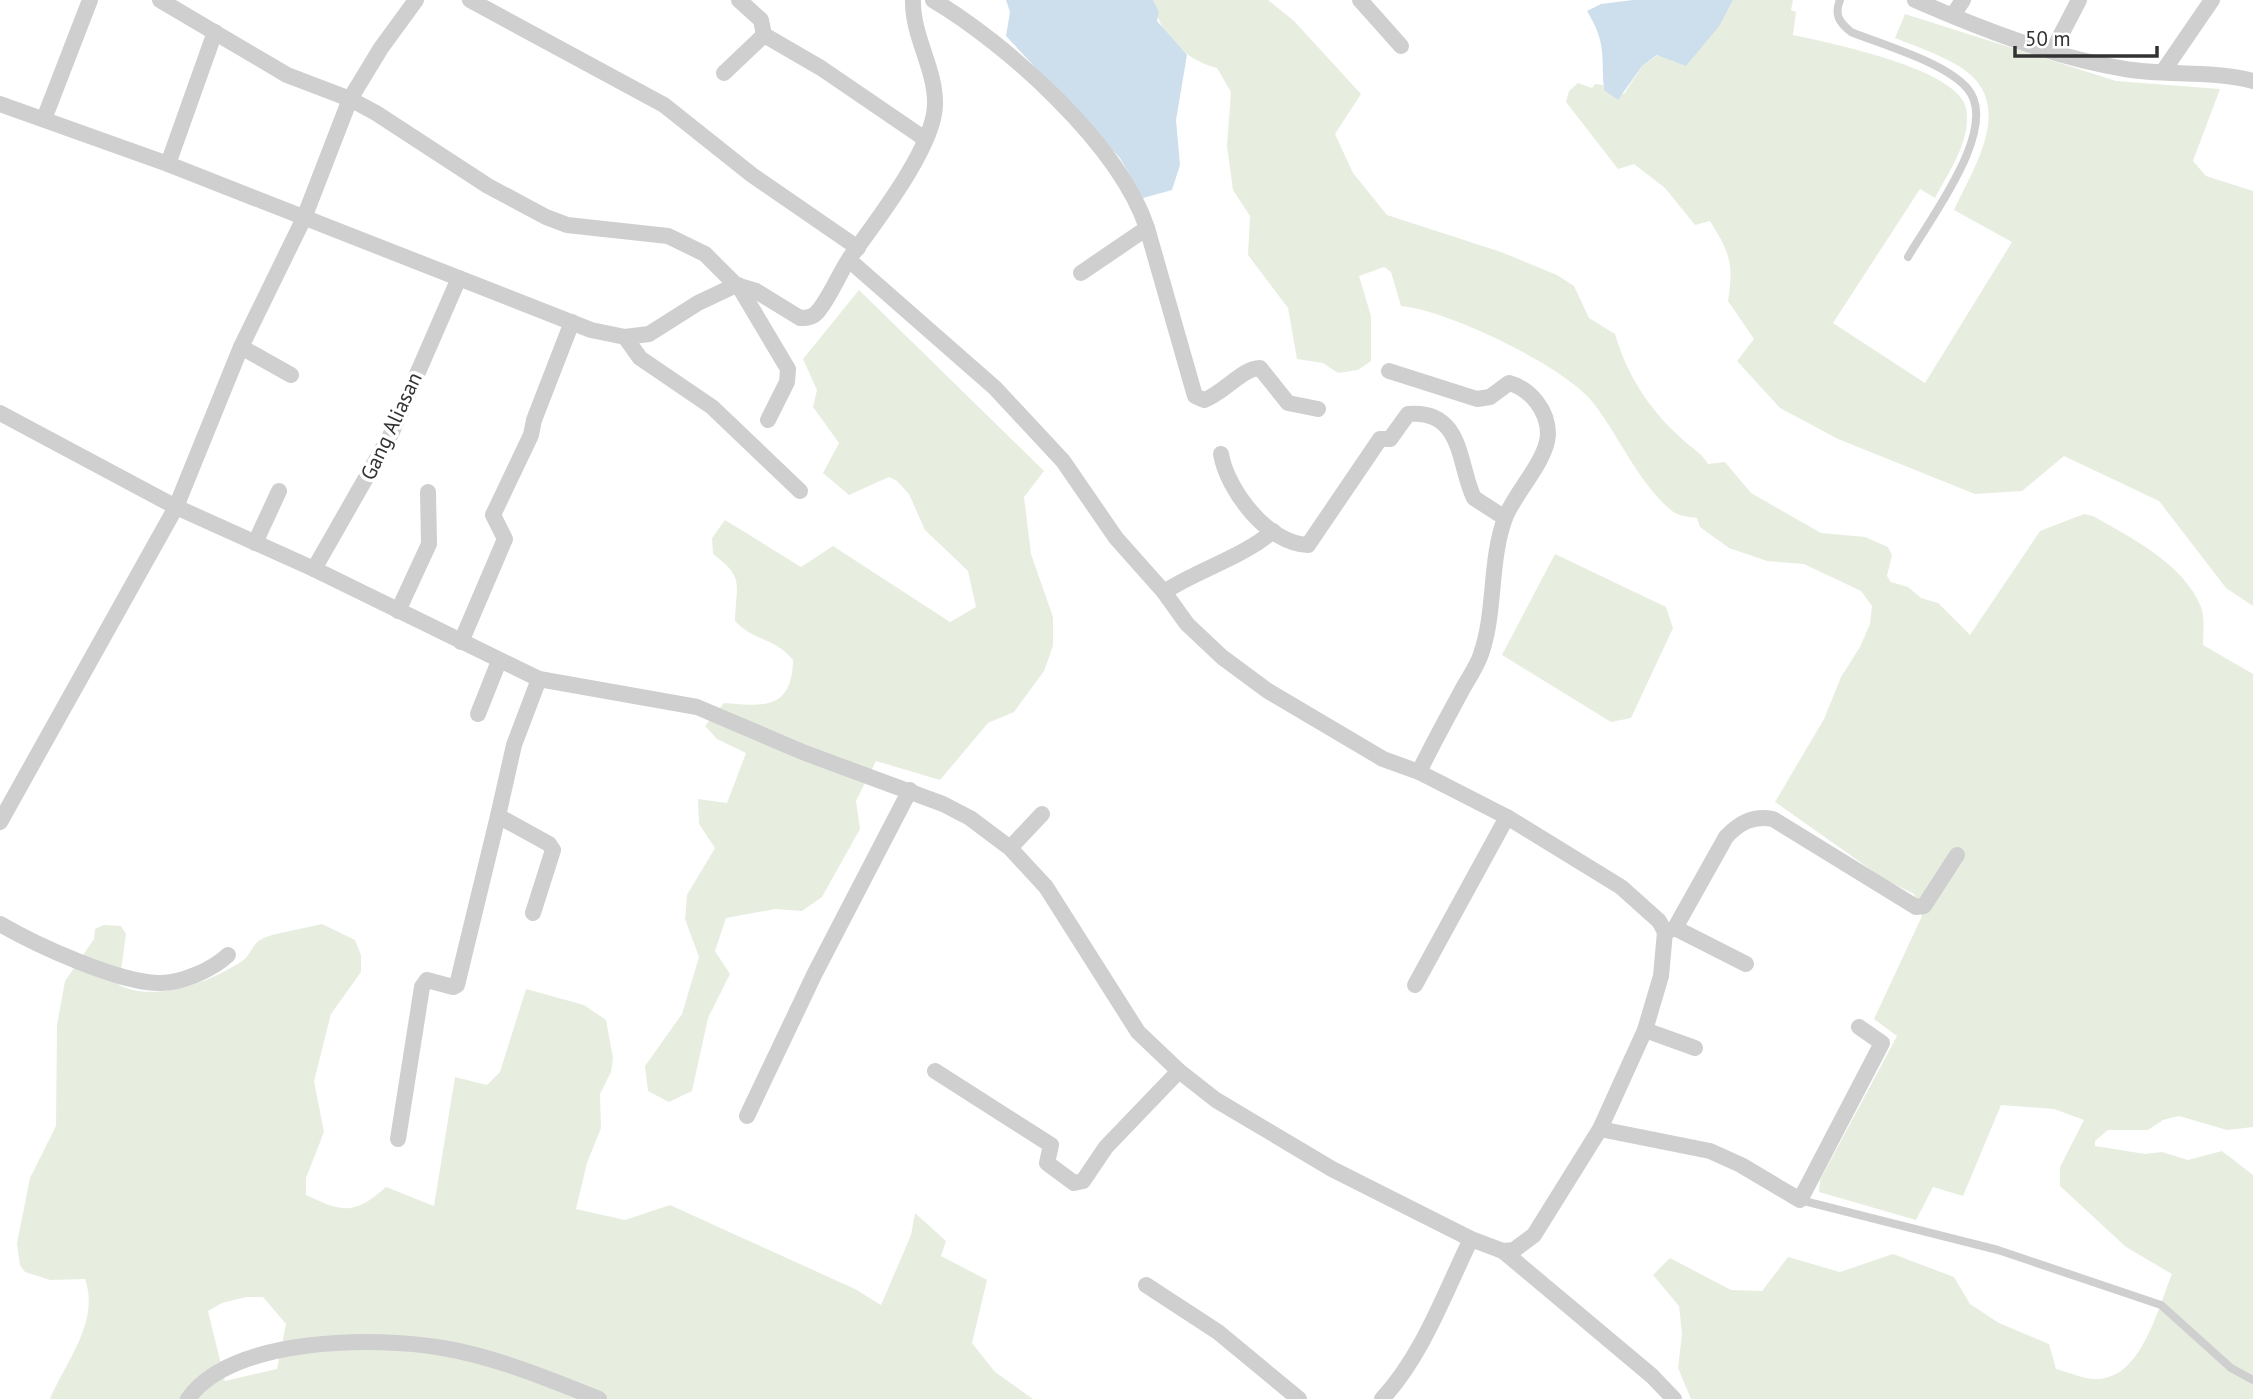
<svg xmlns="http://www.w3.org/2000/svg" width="2253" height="1399" viewBox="0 0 2253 1399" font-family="'PT Sans',sans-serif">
  <rect width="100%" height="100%" fill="#fff"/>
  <!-- green -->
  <g fill="#e7eee0" fill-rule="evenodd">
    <path d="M1153,0H1268L1294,21L1361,94L1335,134L1353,173L1387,215L1501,252L1557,275L1574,286L1589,318L1615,334C1627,375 1649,409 1681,438C1691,448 1700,451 1708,464L1725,462L1751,493L1821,533L1865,537L1888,547L1892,555L1887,576L1891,582L1908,587L1921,598L1938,603L1970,635L2040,531L2084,514L2093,516C2130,537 2184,564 2201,607C2205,618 2203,633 2203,645L2253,674V1127L2227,1130L2179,1116L2163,1120L2148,1130H2108L2095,1141V1146L2145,1154L2162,1152L2188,1160L2222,1151L2253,1175V1399H1691L1678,1368L1682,1334L1679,1306L1653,1275L1670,1258L1731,1290L1762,1291L1788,1257L1840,1272L1893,1254L1954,1277L1970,1304L1999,1323L2049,1344L2056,1369C2068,1372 2081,1378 2093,1379C2141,1382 2157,1310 2172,1274L2126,1247L2060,1186V1167L2084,1120L2054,1109L2001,1105L1963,1196L1933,1187L1916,1220L1819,1192L1820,1180L1897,1036L1874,1019L1922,916L1914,894L1884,879L1775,802L1824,719L1841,677L1860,647L1870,624L1872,606L1861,591L1804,564L1767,561L1729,548L1700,527L1697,518C1689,517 1678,516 1672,511C1636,481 1619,434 1590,399C1559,364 1447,310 1401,306L1391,272L1384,267L1359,276L1371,316V361L1358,370L1338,373L1323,363L1297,359L1288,308L1248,255L1250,216L1233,190L1227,146L1231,92L1217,68C1183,59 1159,34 1153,0Z"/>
    <path d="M1733,0H1793L1791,10L1796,12L1793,35C1827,42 1959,69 1966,108C1972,140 1949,171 1935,198L1920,189L1833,323L1925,383L2012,242L1954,210C1976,163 2019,99 1955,64C1936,53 1915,46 1895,38L1905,14L2116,81L2220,89L2193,161L2206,176L2253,191V606L2226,588L2159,501L2064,456L2022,491L1975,494L1838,439L1780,408L1737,361L1754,339L1728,301C1734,264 1730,253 1710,221L1695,225L1665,188L1634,164L1618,169L1566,102L1569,91L1578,83L1592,88L1595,84L1603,85L1604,90L1624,94L1642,66L1658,55L1671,58L1720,25Z"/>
    <path d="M859,290L1044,471L1024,497L1031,554L1053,617V646L1044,671L1014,712L988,723L940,780L876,761L856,801L860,829L822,897L802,911L775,909L726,918L715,951L730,974L708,1018L692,1091L669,1102L648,1091L645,1066L682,1014L699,957L685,919L687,895L715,848L699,824L698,799L727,803L746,753L717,739L705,726L724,703C762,706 792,711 793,660C773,636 756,643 735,621C736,583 745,578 713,554L712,538L725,520L801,567L833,546L950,622L976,607L968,571L925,530L909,494L897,481L889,477L849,495L823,473L839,443L813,407L817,390L803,359Z"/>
    <polygon points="1555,554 1666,607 1673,628 1631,718 1611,722 1502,655"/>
    <path d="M322,924L355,940L361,955V972L331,1014L314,1081L324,1132L306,1178V1195C343,1212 353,1216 386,1187L434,1206L455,1077L487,1085L500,1072L526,989L584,1005L606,1020L613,1058L611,1072L600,1094L601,1128L587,1163L576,1209L625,1220L670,1205L855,1289L881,1305L911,1235L915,1213L946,1241L941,1256L987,1280L972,1343L995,1372L1033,1399H50C66,1361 100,1322 85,1279L50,1280L25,1272L20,1265L17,1243L30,1178L56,1126L57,1025L65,981L94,939L95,929L104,925L121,926L126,934L119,985C155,1003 211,982 242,961C250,956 252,945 260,940C271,933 308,928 322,924ZM246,1297H263L286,1324L277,1369L225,1381L208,1311L222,1303Z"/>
  </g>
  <!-- water -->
  <g fill="#cddfed">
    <polygon points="1006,0 1153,0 1159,12 1157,21 1187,55 1176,120 1180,165 1172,190 1143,198 1120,158 1006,36 1010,12"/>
    <path d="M1633,0H1733L1720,25L1686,66L1657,55L1642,66L1618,100L1604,90C1601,55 1607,44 1587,11L1601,4Z"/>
  </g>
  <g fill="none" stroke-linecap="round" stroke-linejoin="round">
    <!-- lane -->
    <g stroke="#cfcfcf" stroke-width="8">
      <path d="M1840,0C1834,15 1839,22 1851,32C1883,45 1944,62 1967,88C2002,127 1928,221 1908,257"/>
      <polyline points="1800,1200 1998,1250 2161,1305 2231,1368 2253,1380"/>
    </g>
    <!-- street -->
    <g stroke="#cfcfcf" stroke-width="16">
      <polyline points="160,0 287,75 350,99 376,113 488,186 546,217 567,225 668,236 705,254 736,285"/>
      <polyline points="470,0 664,105 752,175 858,248"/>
      <polyline points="739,0 761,20 764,35"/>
      <path d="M933,0C1007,44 1119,144 1147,228L1081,273"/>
      <polyline points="1360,0 1401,46"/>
      <path d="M1915,0C1979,28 2055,58 2125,69C2167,76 2210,70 2253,81"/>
      <polyline points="1953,15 1963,0"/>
      <polyline points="2053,50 2079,0"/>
      <polyline points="2164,70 2212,0"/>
      <polyline points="724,73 764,35 821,68 925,139"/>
      <path d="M0,104L168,164L591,330L625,337L649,334L698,303L736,285L756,291L800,318C808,318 814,317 819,310C831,295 838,276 849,259C874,224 934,148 935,105C936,69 912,36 913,0"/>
      <polyline points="44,119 90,0"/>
      <polyline points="168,164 215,32"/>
      <path d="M1147,228L1195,396L1204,400C1223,394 1242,368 1260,368L1288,403L1318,409"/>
      <polyline points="738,285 788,369 787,382 768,420"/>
      <polyline points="625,337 640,358 712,407 800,491"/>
      <polyline points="241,347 291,375"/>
      <path d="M1389,371L1477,399L1490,397L1509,383C1531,389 1548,411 1548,434C1547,461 1515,492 1505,518C1489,562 1496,611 1481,654C1477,667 1467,680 1461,692C1447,718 1432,745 1419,772"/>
      <polyline points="0,413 176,507 314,569 539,679 697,707 805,753 943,804 970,818 1010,848 1046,887 1138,1032 1179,1071 1216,1100 1332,1169 1471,1239 1503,1251 1514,1250 1534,1235 1600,1129 1645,1030 1661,976 1665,932 1659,921 1621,887 1507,817 1419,772 1383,759 1268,691 1222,657 1187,624 1164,592 1116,538 1063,461 995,388 849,260"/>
      <path d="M1221,454C1227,490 1268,544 1308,545L1380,439H1390L1408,414C1464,409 1458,466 1474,498L1505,518"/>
      <polyline points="255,543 279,491"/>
      <polyline points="314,569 391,434 459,278"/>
      <path d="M1164,592C1199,569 1242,558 1273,531"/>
      <polyline points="398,611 429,544 428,492"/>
      <polyline points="461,642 505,539 493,515 531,435 534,420 572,322"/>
      <polyline points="478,714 499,661"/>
      <polyline points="0,822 176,507 241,347 304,218 350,99 381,48 416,0"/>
      <polyline points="1010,848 1042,814"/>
      <polyline points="533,913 553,850 549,844 498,816 514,745 539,679"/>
      <path d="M0,924C36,945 117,982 158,983C180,984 212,970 228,955"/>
      <polyline points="1675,928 1746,964"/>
      <path d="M1665,932L1675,928L1726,837C1739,823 1753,815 1773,819L1916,907L1924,906L1957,855"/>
      <polyline points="1415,985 1507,817"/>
      <polyline points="1645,1030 1695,1048"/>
      <polyline points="935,1071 1051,1145 1047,1163 1074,1183 1083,1181 1106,1147 1179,1071"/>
      <polyline points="747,1116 815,973 910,790"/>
      <polyline points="1600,1129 1710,1151 1741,1165 1800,1200 1882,1043 1859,1027"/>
      <polyline points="398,1139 422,987 427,980 453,987 457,985 498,816"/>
      <polyline points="1503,1251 1652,1376 1674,1399"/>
      <polyline points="1146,1285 1218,1332 1299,1399"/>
      <path d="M188,1399C231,1337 375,1336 443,1348C496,1357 549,1379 599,1399"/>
      <path d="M1382,1399C1423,1355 1445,1292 1471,1239"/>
    </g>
  </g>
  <g text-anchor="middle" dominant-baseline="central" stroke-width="7" stroke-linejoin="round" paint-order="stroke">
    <!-- street labels -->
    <g font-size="21" fill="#323232" stroke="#fff">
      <text transform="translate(391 426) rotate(-65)">Gang Aliasan</text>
    </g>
  </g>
  <!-- scale -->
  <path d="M2015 46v10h142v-10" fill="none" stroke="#323232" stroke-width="3.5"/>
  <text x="2025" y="46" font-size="21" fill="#323232" stroke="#ffffff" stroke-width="5" paint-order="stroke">50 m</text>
</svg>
